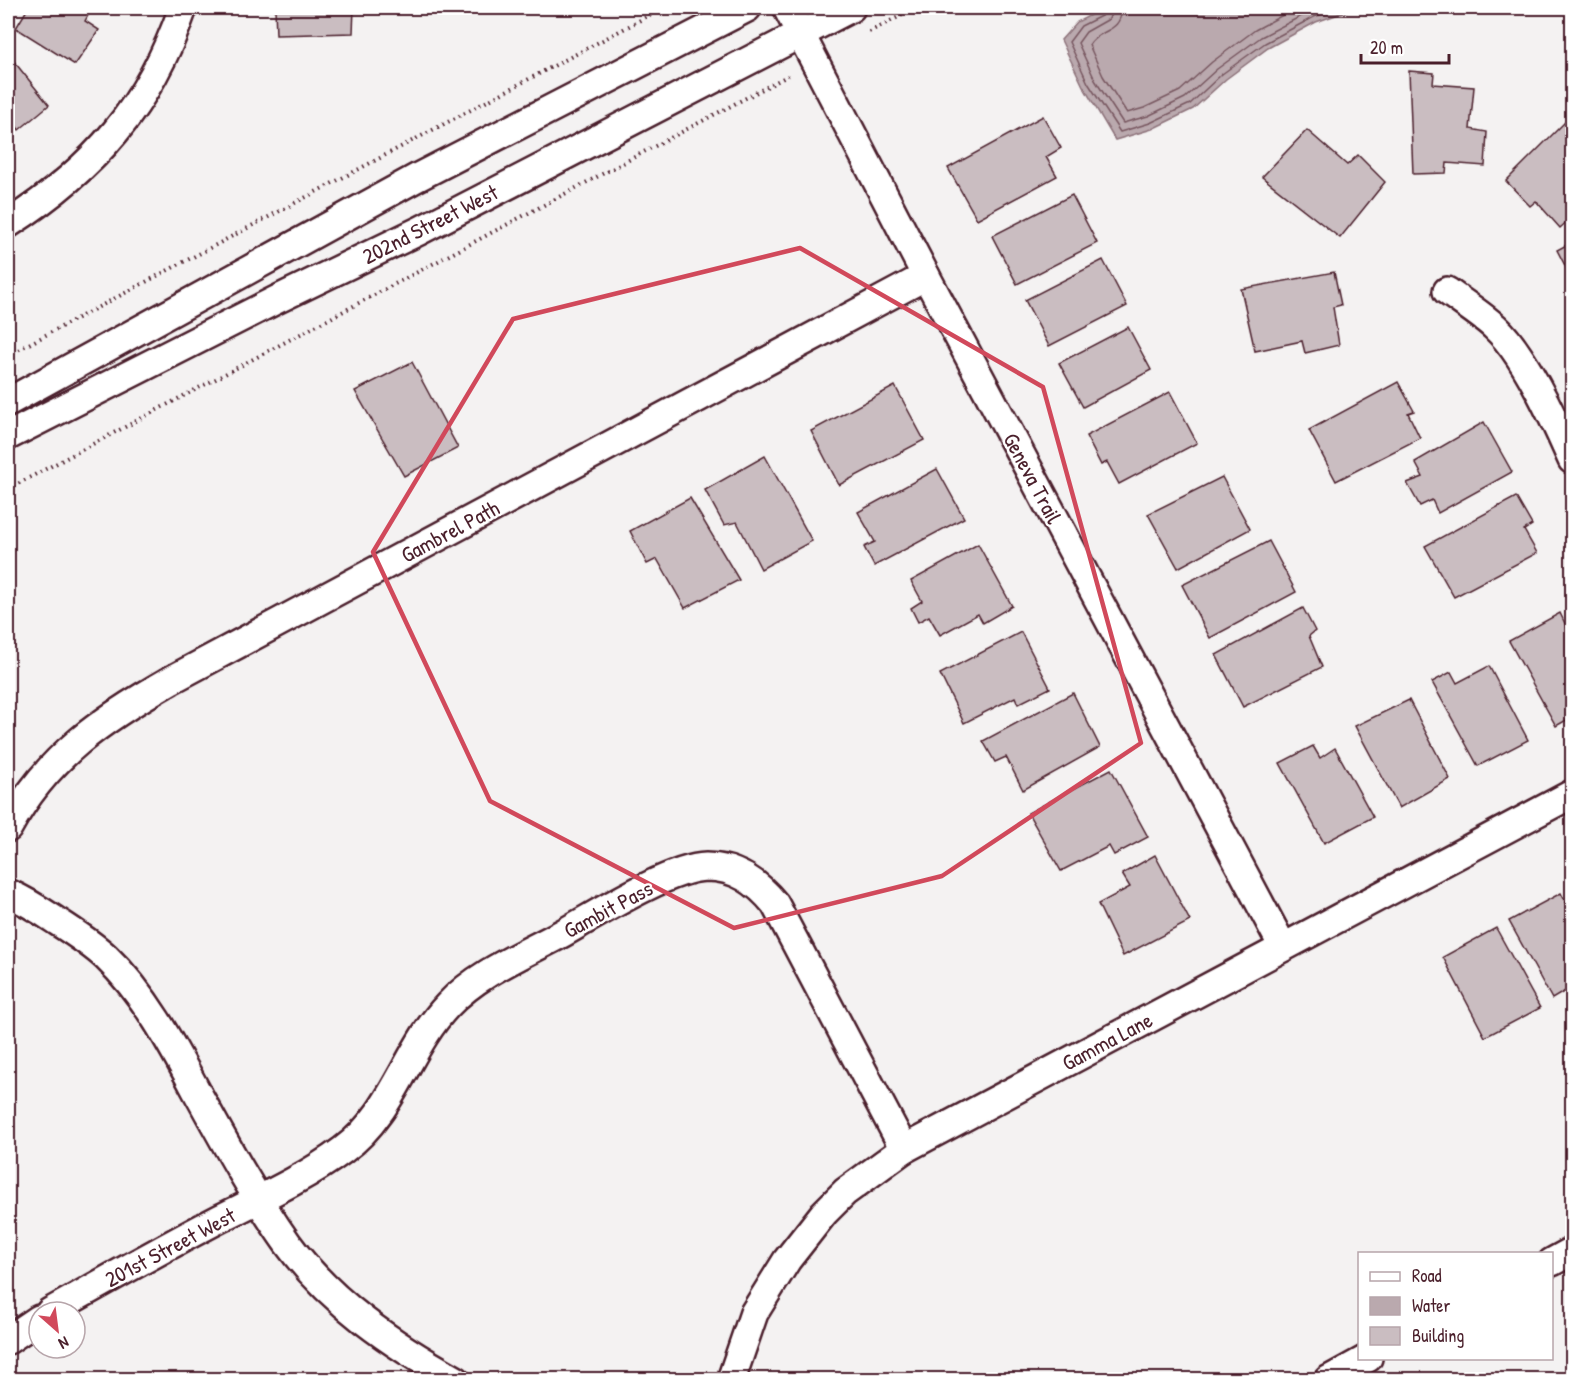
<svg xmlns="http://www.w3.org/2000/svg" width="1580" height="1387" viewBox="0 0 1580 1387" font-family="'Patrick Hand',sans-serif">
  <rect width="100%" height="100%" fill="#f4f2f2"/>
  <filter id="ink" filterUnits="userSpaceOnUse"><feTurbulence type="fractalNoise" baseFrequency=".0167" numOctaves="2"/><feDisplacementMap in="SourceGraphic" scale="12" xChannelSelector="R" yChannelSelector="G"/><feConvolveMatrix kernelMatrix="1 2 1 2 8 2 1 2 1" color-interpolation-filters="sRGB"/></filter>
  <g filter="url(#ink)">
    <!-- water -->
    <polygon fill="#baa9ae" stroke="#8d727a" stroke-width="1.5" points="1104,8 1356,8 1316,22 1268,48 1226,79 1193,109 1152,129 1115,140 1083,86 1061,40 1077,22"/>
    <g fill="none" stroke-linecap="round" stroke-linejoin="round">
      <!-- shore -->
      <g stroke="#77565f" stroke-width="1.5">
        <polyline points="1105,8 1103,15 1081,26 1069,42 1088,83 1120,132 1150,123 1190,104 1222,74 1265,43 1314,17 1339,8"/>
        <polyline points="1113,8 1109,19 1086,32 1078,43 1095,80 1123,123 1148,116 1185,98 1217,69 1261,37 1317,8"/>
        <path d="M1122,8C1121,34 1099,28 1089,45L1103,76L1127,113L1144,108L1180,91L1212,62L1255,30L1296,8"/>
      </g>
    </g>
    <!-- building -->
    <g fill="#cabdc1" stroke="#4a1f2b" stroke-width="1.5">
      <polygon points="28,8 92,8 85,21 99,30 75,65 16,28"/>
      <polygon points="275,8 354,8 353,33 276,35"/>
      <polygon points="8,54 49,105 19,130 8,114"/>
      <polygon points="1409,71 1434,73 1433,84 1474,87 1470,129 1487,132 1485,166 1447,163 1446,173 1413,174"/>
      <polygon points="1572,115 1572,217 1560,228 1536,201 1530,206 1506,181"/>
      <polygon points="1043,116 1061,148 1046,157 1057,176 977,219 948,168"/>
      <polygon points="1307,130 1347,165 1358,155 1385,182 1340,238 1262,177"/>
      <polygon points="1072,195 1097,243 1017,284 992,236"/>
      <polygon points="1572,242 1572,274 1570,275 1557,250"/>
      <polygon points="1103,260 1127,306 1049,346 1025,300"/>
      <polygon points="1334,272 1341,305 1333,307 1339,345 1305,353 1302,341 1255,351 1241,289"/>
      <polygon points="1128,327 1151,370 1083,407 1059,363"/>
      <polygon points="412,362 458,448 404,476 355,391"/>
      <polygon points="1398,382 1414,411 1408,413 1420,438 1336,481 1309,430"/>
      <polygon points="895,386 924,440 839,485 811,431"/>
      <polygon points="1170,392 1197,443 1119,484 1107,462 1101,465 1086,436"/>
      <polygon points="1484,422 1512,472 1438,513 1432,500 1420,506 1407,483 1423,477 1415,462"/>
      <polygon points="765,456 812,541 761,569 737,522 724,525 705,490"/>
      <polygon points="937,469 964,518 874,566 864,547 875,542 858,512"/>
      <polygon points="1222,477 1250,529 1178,568 1148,514"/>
      <polygon points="1516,497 1532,525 1524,530 1537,553 1454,597 1425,546"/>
      <polygon points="690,498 739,580 685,608 657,559 647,564 630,531"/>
      <polygon points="1269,541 1296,592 1210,638 1182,585"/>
      <polygon points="978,544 1012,606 983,623 978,614 940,635 929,616 918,622 911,608 922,601 911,581"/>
      <polygon points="1303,608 1315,631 1309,636 1322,667 1243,707 1216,655"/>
      <polygon points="1560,613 1572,638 1572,717 1556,726 1509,641"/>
      <polygon points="1021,632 1050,688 1018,704 1015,697 964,723 940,674"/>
      <polygon points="1489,666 1528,740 1478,766 1432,682 1451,672 1457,683"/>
      <polygon points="1073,693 1100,747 1023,790 1006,757 995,762 983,741"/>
      <polygon points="1409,700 1450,779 1399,808 1355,726"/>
      <polygon points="1313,746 1320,758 1335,748 1373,817 1324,843 1280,763"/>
      <polygon points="1111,769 1148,837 1114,855 1109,846 1061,871 1028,813"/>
      <polygon points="1155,855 1190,921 1123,956 1098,904 1130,887 1122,874"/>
      <polygon points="1561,893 1572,915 1572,987 1552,999 1509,921"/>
      <polygon points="1496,928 1540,1008 1485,1037 1443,957"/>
    </g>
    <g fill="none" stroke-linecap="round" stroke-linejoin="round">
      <defs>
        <g id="street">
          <polyline points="787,8 926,276 1283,947"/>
          <path d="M8,224C95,168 149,106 183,8"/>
          <path d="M1447,291C1463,303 1481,314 1495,327C1525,354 1556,423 1572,460"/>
          <polyline points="8,402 418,177 747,8"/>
          <polyline points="8,436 276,300 419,231 851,8"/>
          <path d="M8,828C47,756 103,719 171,680L926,276"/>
          <path d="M8,893C24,900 40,910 55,920C72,931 91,943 106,957C145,994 172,1045 197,1092C225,1143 254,1196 288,1244C331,1303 393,1345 456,1380"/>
          <polyline points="1552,1262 1572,1251"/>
          <path d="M50,1312C107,1280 163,1248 221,1218C261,1198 307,1177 343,1150C395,1112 406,1049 448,1005C479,972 525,954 563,933C597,914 669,868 706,867C736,867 757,882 775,904L904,1149"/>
          <polyline points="8,1340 39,1319"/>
          <polyline points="731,1380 754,1313 787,1260 824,1213 845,1192 904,1149 1572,794"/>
          <polyline points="1328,1380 1368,1358"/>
        </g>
      </defs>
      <!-- street casing -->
      <use href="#street" stroke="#4a1f2b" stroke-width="32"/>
      <!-- path -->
      <g stroke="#4a1f2b" stroke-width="4" stroke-dasharray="1.5 4.5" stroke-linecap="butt">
        <polyline points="869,32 916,8"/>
        <polyline points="8,355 663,8"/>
        <polyline points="8,489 791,74"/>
      </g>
      <!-- street -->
      <use href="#street" stroke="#fff" stroke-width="27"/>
    </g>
  </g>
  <!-- marked area -->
  <path fill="none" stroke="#d1495b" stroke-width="4.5" stroke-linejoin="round" d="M800,248L1043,387L1141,743L942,876L734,928L490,801L373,552L513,319Z"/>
  <g text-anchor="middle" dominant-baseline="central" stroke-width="4.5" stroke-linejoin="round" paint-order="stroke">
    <!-- street labels -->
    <g font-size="22" fill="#4a1f2b" stroke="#fff">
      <text transform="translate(430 224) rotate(-27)">202nd Street West</text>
      <text transform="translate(1033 478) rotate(62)">Geneva Trail</text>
      <text transform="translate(450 531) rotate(-28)">Gambrel Path</text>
      <text transform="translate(608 909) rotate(-28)">Gambit Pass</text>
      <text transform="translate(1107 1041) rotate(-28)">Gamma Lane</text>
      <text transform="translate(170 1247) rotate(-28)">201st Street West</text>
    </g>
  </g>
  <!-- margin -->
  <rect width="1580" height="1387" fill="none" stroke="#fff" stroke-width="30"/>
  <rect x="15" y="15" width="1550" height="1357" fill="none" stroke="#4a1f2b" stroke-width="2" filter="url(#ink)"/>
  <!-- legend -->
  <rect x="1358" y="1252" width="195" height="108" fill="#ffffff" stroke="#b7a5aa" stroke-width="1.5"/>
  <rect x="1370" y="1272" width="30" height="9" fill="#ffffff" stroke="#b7a5aa" stroke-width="1.5"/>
  <text x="1412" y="1282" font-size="18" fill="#4a1f2b">Road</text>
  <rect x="1370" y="1297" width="30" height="18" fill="#baa9ae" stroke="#b7a5aa" stroke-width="1.5"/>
  <text x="1412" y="1312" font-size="18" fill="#4a1f2b">Water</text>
  <rect x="1370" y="1327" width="30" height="18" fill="#cabdc1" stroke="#b7a5aa" stroke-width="1.5"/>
  <text x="1412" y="1342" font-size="18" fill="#4a1f2b">Building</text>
  <!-- north arrow -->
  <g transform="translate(57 1330) rotate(152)"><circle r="28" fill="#ffffff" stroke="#b7a5aa" stroke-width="1.5"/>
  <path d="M0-4.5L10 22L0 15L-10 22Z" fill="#d1495b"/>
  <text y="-9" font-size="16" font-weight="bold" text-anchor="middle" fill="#4a1f2b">N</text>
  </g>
  <!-- scale -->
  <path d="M1361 54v9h88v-9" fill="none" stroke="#4a1f2b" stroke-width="3"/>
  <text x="1370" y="54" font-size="18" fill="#4a1f2b" stroke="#ffffff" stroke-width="4.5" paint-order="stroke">20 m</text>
</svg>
